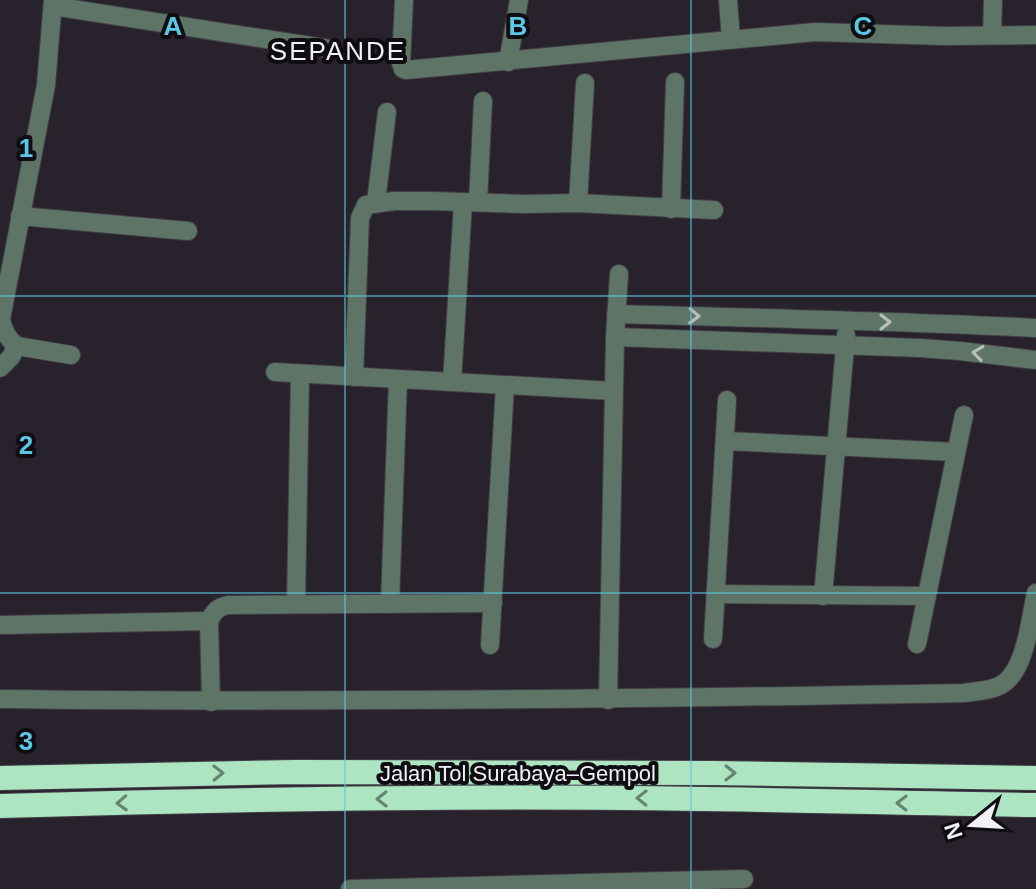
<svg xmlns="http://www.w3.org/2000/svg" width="1036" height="889" viewBox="0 0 1036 889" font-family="Helvetica,sans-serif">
  <rect width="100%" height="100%" fill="#27222b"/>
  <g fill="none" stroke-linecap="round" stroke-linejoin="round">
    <defs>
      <g id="minor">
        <path d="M53,0L46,85L1,319C3,330 7,339 17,346L71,355"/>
        <polyline points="404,0 401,63 403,69 406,70 815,32 945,36 1036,35"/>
        <polyline points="728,0 731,39"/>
        <polyline points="53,6 330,49"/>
        <polyline points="992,35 993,0"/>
        <polyline points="508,62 519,0"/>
        <polyline points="376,202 387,112"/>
        <polyline points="478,202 483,101"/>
        <polyline points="578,203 585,83"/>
        <polyline points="671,209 675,82"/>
        <polyline points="20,216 188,231"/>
        <path d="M616,314C756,318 896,321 1036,328"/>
        <polyline points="615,337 920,348 960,351 1036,360"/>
        <polyline points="0,368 11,357 17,346"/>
        <polyline points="275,372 614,391"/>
        <polyline points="354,377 360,218 366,205 394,201 432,201 523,204 578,203 714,210"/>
        <polyline points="452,382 463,203"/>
        <polyline points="725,441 956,452"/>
        <polyline points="716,594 927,596"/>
        <polyline points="823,596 846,335"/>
        <polyline points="296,604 300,374"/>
        <polyline points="390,604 398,379"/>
        <polyline points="0,625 209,621"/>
        <polyline points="713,639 727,400"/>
        <polyline points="917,644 964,415"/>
        <polyline points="490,645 505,385"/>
        <path d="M0,699C322,703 643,699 964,693C977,691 990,691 1001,685C1026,671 1030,619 1036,593"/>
        <polyline points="608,700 615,337 619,274"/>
        <path d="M211,702L209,621C214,611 218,607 228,605L493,603"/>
        <polyline points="350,889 744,879"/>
      </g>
      <g id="highway">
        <polyline points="0,778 296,772 713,773 1036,778"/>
        <path d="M0,806C208,800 416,796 624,798C761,799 899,803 1036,805"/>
      </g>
    </defs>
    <!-- minor casing -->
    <use href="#minor" stroke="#433f47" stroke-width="20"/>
    <!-- highway casing -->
    <use href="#highway" stroke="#433f47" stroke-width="26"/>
    <!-- minor -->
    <use href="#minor" stroke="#5e7467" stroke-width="18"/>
    <!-- highway -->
    <use href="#highway" stroke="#ade5c3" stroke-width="24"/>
  </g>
  <!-- one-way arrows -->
  <defs><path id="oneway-chevron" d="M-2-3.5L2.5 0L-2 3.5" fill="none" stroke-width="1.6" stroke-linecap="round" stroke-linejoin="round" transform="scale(2)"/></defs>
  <g stroke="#b7bebc">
    <use href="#oneway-chevron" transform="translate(694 316) rotate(2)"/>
    <use href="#oneway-chevron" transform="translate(885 322)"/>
    <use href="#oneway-chevron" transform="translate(978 353) rotate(-173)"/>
  </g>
  <g stroke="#668473">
    <use href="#oneway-chevron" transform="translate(218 773) rotate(-1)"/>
    <use href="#oneway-chevron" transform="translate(730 773) rotate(1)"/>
    <use href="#oneway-chevron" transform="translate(642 798) rotate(-179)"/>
    <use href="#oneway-chevron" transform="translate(382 799) rotate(179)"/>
    <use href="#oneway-chevron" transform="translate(122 803) rotate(178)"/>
    <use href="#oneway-chevron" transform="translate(902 803) rotate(-179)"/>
  </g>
  <!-- grid -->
  <path fill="none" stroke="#5ac8e5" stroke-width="2" stroke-opacity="0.55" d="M345,0V889M691,0V889M0,296H1036M0,593H1036"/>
  <g text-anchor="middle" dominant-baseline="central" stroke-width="8" stroke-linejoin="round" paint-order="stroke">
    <!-- street labels -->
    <g font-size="22" fill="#f2eff5" stroke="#0f0d11">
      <text x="518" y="773">Jalan Tol Surabaya–Gempol</text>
    </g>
    <!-- quarter labels -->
    <g font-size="26" letter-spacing="2" fill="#f2eff5" stroke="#0f0d11">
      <text x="338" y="51">SEPANDE</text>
    </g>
  </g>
  <g font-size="26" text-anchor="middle" font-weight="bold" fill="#5ac8e5" stroke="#0f0d11" stroke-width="8" stroke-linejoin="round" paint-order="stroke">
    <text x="173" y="35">A</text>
    <text x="518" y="35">B</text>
    <text x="863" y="35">C</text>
    <text x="26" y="157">1</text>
    <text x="26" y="454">2</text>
    <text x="26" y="750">3</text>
  </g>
  <!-- north arrow -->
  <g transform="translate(972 825) rotate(252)" stroke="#0f0d11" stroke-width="6" paint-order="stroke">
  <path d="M0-6L14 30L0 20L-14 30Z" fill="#f2eff5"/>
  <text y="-12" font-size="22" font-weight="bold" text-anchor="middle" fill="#f2eff5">N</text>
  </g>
</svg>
